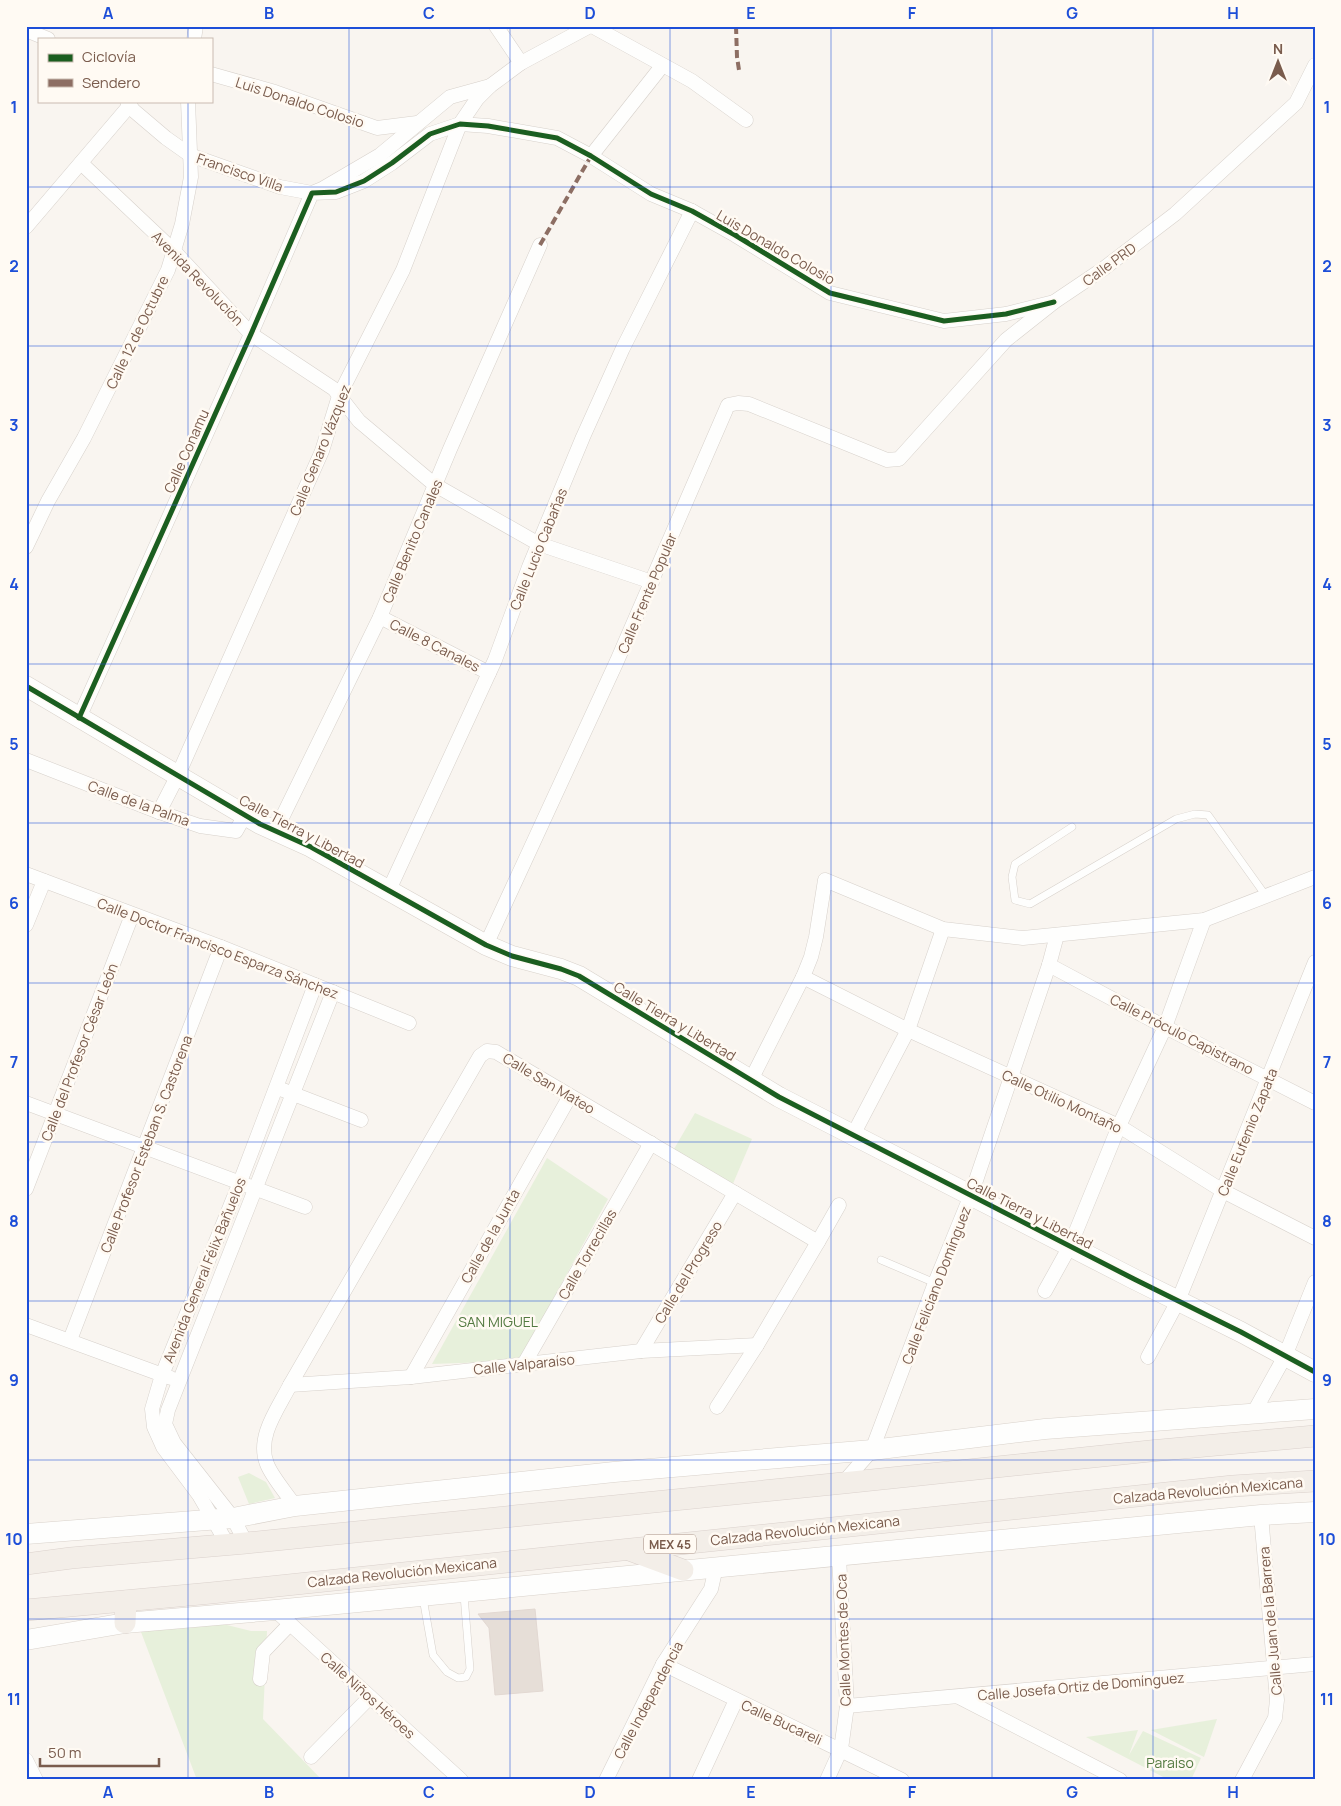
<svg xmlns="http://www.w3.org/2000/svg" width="1341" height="1806" viewBox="0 0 1341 1806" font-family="Manrope,sans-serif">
  <rect width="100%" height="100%" fill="#f9f5f0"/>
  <!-- green -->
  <g fill="#e7f0db">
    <polygon points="695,1113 752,1139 732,1186 674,1149"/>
    <polygon points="547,1158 608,1199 519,1361 432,1364"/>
    <polygon points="249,1473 266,1482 275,1498 249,1504 238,1477"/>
    <polygon points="219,1623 251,1631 267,1631 263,1719 322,1780 197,1780 141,1632 166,1625"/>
    <polygon points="1217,1719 1204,1757 1151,1730"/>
    <polygon points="1138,1730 1129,1755 1143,1731 1201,1758 1191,1780 1169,1780 1086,1737"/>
  </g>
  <!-- building -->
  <polygon fill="#e6ded7" stroke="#e2d8d2" points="535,1609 543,1691 495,1695 489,1628 478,1614"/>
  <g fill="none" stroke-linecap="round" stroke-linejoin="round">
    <defs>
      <g id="lane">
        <polyline points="1072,827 1015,864 1012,877 1015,900 1030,904 1176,819 1195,814 1208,815 1266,896"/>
        <polyline points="881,1260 935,1283"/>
        <polyline points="423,1598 433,1655 447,1672 458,1678 466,1677 470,1669 464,1595"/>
      </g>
      <g id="street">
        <polyline points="496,26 521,63"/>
        <polyline points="592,26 692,81 746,120"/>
        <polyline points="26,30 48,39"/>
        <polyline points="194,39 196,26"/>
        <polyline points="211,74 275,92 377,128 417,123"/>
        <polyline points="127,101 133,110 166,138 190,155 280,187 312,193 322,189 380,155 450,97 490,86"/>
        <polyline points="591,156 662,66"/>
        <polyline points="81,163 174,251 251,334 334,389 359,421 435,485 539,544 652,582"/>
        <polyline points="26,227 130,105"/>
        <polyline points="26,547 48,501 84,438 168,270 182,224 191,177 188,101"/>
        <polyline points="380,617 489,673"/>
        <polyline points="79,718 251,334 312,193 336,192 364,181 392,163 430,134 460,124 488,126 557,138 591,156 651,194 692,211 735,235 830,293 944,321 1006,314 1054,302"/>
        <polyline points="26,760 159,812 200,826 236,831 245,815"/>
        <polyline points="159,812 178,775 322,451 339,396 403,270 460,124 477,99 490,86 521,63 590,26"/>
        <polyline points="275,832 380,617 450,449 540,245"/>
        <polyline points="26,874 221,947 409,1023"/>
        <polyline points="389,890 495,660 529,567 583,437 623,348 692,211"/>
        <polyline points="26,925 44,881"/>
        <polyline points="486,945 617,661 728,405 738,403 749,404 887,460 899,459 1006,340 1054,302 1103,269 1175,214 1296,103 1315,65"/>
        <polyline points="1049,965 1165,1027 1315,1103"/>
        <polyline points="803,977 908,1030 1119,1126 1223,1191 1315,1238"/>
        <polyline points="751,1080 803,977 811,957 816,937 825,880 943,929 1023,938 1204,920 1315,877"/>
        <polyline points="283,1090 361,1120"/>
        <polyline points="26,1103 305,1207"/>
        <polyline points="853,1135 908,1030 943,929"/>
        <polyline points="26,1189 132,915"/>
        <polyline points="818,1242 839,1205"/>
        <polyline points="1045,1291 1070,1246 1119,1126 1165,1027 1204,920"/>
        <polyline points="26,1325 171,1378"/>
        <polyline points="70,1340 221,947"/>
        <polyline points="641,1351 735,1193"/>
        <polyline points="1148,1357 1178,1301 1315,962"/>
        <polyline points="524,1364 651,1143"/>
        <polyline points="411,1377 570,1096"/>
        <polyline points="290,1385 411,1377 641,1351 757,1345"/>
        <polyline points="1254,1412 1285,1356 1315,1282"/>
        <polyline points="843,1483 872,1450 935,1283 971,1195 1049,965 1057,935"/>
        <path d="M295,1506C287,1494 272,1477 267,1464C256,1437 278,1409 290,1385L480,1056L487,1051L496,1052L818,1242L757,1345L717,1407"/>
        <polyline points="246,1543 233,1518 174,1443 165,1424 168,1410 333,992"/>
        <polyline points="228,1545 199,1495 163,1447 154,1427 152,1409 162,1375 240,1182 315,985"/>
        <polyline points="275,1610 461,1780"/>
        <polyline points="663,1664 902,1780"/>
        <polyline points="260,1679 263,1652 290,1624"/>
        <polyline points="959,1697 1120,1780"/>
        <polyline points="847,1706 1315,1664"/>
        <polyline points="311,1757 370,1697"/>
        <polyline points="26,1760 36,1780"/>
        <polyline points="606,1780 663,1664 711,1589 716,1567"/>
        <polyline points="699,1780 736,1700"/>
        <polyline points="827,1780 841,1749 847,1706 839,1557"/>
        <polyline points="1242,1780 1275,1718 1277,1700 1261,1515"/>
      </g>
      <g id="secondary">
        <polyline points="26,686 260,824 311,847 486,945 512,956 561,969 579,976 779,1097 1134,1279 1241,1332 1315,1372"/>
        <polyline points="26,1534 233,1518 295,1506 614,1472 872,1450 1045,1429 1315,1409"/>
        <polyline points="26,1640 125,1623 275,1610 1261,1515 1315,1512"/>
      </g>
      <g id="primary">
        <polyline points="629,1550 683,1570"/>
        <polyline points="26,1564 71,1558 246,1543 843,1483 1150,1451 1315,1436"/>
        <polyline points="26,1610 211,1593 1233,1486 1315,1481"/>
        <polyline points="125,1623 126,1601"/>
      </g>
    </defs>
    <!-- lane casing -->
    <use href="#lane" stroke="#d7d1cb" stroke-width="8"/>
    <!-- street casing -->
    <use href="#street" stroke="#d7d1cb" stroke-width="15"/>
    <!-- secondary casing -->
    <use href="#secondary" stroke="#d9d2cb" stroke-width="21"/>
    <!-- primary casing -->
    <use href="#primary" stroke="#dad1cc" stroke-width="22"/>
    <!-- lane -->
    <use href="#lane" stroke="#fefefd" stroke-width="7"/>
    <!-- street -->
    <use href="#street" stroke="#fefefd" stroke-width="14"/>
    <!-- secondary -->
    <use href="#secondary" stroke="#fefefd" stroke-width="20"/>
    <!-- primary -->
    <use href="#primary" stroke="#f3eee8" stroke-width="21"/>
    <!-- quiet -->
    <g stroke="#8d6e63" stroke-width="4" stroke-dasharray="8 4" stroke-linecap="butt">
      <polyline points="736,26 737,57 739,70"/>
      <polyline points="540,245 591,156"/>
    </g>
    <defs>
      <g id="cycleway">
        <polyline points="26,686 260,824 311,847 486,945 512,956 561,969 579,976 779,1097 1134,1279 1241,1332 1315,1372"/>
        <polyline points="79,718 251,334 312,193 336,192 364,181 392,163 430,134 460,124 488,126 557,138 591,156 651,194 692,211 735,235 830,293 944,321 1006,314 1054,302"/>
      </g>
    </defs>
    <!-- cycleway casing -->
    <use href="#cycleway" stroke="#fffaf3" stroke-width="8"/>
    <!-- cycleway -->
    <use href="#cycleway" stroke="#1b5e20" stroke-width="5"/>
  </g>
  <!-- grid -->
  <path fill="none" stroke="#1d4ed8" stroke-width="1" stroke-opacity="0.55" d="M188,26V39M349,26V1780M510,26V1780M670,26V1780M831,26V1780M992,26V1780M1153,26V1780M188,101V1780M26,187H1315M26,346H1315M26,505H1315M26,664H1315M26,823H1315M26,983H1315M26,1142H1315M26,1301H1315M26,1460H1315M26,1619H1315"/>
  <g text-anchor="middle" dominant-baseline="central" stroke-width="5" stroke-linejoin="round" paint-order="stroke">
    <!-- shield labels -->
    <rect fill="#fffaf3" stroke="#a28b7f" stroke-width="1" x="644" y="1534.5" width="52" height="19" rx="4"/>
    <g font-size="12" font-weight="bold" fill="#7a5c4d">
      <text x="670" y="1544">MEX 45</text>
    </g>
    <!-- street labels -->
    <g font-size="14" fill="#7a5c4d" stroke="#fffaf3">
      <text transform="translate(300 102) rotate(18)">Luis Donaldo Colosio</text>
      <text transform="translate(240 172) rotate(19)">Francisco Villa</text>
      <text transform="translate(776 247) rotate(30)">Luis Donaldo Colosio</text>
      <text transform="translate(1109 264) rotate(-36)">Calle PRD</text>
      <text transform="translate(198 278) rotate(46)">Avenida Revolución</text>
      <text transform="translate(137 332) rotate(-64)">Calle 12 de Octubre</text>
      <text transform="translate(320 450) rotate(-68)">Calle Genaro Vázquez</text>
      <text transform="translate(186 451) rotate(-66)">Calle Conamu</text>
      <text transform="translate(412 541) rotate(-67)">Calle Benito Canales</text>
      <text transform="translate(538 549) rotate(-68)">Calle Lucio Cabañas</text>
      <text transform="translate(647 593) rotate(-67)">Calle Frente Popular</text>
      <text transform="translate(435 645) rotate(27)">Calle 8 Canales</text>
      <text transform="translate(139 803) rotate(20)">Calle de la Palma</text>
      <text transform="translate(302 831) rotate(28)">Calle Tierra y Libertad</text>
      <text transform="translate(218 948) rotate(21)">Calle Doctor Francisco Esparza Sánchez</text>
      <text transform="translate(675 1021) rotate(31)">Calle Tierra y Libertad</text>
      <text transform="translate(1182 1034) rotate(27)">Calle Próculo Capistrano</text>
      <text transform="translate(79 1052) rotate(-69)">Calle del Profesor César León</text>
      <text transform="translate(549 1083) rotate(31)">Calle San Mateo</text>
      <text transform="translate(1062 1101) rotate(25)">Calle Otilio Montaño</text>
      <text transform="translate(1247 1132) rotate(-68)">Calle Eufemio Zapata</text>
      <text transform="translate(146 1144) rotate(-69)">Calle Profesor Esteban S. Castorena</text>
      <text transform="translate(1030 1213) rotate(27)">Calle Tierra y Libertad</text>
      <text transform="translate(490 1236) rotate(-61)">Calle de la Junta</text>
      <text transform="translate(587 1254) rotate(-60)">Calle Torrecillas</text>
      <text transform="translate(204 1270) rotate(-68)">Avenida General Félix Bañuelos</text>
      <text transform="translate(688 1272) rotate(-59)">Calle del Progreso</text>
      <text transform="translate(936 1285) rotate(-69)">Calle Feliciano Domínguez</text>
      <text transform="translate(524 1364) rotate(-6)">Calle Valparaíso</text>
      <text transform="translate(1208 1490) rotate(-5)">Calzada Revolución Mexicana</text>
      <text transform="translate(805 1530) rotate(-6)">Calzada Revolución Mexicana</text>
      <text transform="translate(402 1572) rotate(-6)">Calzada Revolución Mexicana</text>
      <text transform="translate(1270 1621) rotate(-95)">Calle Juan de la Barrera</text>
      <text transform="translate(843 1640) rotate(-92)">Calle Montes de Oca</text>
      <text transform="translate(1081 1686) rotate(-5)">Calle Josefa Ortiz de Domínguez</text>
      <text transform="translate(368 1695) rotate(42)">Calle Niños Héroes</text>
      <text transform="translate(648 1700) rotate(-62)">Calle Independencia</text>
      <text transform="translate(782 1722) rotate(25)">Calle Bucareli</text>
    </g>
    <!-- park labels -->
    <g font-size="14" fill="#537a41" stroke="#fffaf3">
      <text x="498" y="1321">SAN MIGUEL</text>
      <text x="1170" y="1762">Paraiso</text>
    </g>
  </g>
  <!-- border -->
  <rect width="1341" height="1806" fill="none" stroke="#fffaf3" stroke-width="55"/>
  <!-- legend -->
  <rect x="38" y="38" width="175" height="65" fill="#fffaf3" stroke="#cabbb1"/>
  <rect x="48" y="54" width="25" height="8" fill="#1b5e20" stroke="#cabbb1"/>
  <text x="82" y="62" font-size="15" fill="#7a5c4d">Ciclovía</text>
  <rect x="48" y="79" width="25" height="8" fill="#8d6e63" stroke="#cabbb1"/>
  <text x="82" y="88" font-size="15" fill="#7a5c4d">Sendero</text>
  <!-- north arrow -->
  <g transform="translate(1278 62)" stroke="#fffaf3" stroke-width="4" paint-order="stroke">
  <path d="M0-4L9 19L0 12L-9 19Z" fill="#7a5c4d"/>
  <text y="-8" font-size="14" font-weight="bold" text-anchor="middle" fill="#7a5c4d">N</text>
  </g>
  <!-- scale -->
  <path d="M40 1758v8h119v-8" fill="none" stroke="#7a5c4d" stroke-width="2.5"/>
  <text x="48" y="1758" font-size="15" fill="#7a5c4d" stroke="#fffaf3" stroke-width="4" paint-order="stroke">50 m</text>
  <rect x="28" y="28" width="1286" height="1750" fill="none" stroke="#1d4ed8" stroke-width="2"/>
  <g font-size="16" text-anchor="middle" font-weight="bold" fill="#1d4ed8">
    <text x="108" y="19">A</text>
    <text x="269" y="19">B</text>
    <text x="429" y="19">C</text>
    <text x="590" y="19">D</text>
    <text x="751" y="19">E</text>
    <text x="912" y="19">F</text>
    <text x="1072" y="19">G</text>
    <text x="1233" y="19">H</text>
    <text x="14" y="113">1</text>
    <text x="1327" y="113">1</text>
    <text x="14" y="272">2</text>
    <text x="1327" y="272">2</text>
    <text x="14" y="431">3</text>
    <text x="1327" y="431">3</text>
    <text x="14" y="590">4</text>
    <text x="1327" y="590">4</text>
    <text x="14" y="750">5</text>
    <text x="1327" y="750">5</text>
    <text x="14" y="909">6</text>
    <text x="1327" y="909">6</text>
    <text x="14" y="1068">7</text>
    <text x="1327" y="1068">7</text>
    <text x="14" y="1227">8</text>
    <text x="1327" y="1227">8</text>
    <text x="14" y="1386">9</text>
    <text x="1327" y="1386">9</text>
    <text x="14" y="1545">10</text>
    <text x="1327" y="1545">10</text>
    <text x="14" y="1705">11</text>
    <text x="1327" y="1705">11</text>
    <text x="108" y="1798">A</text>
    <text x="269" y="1798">B</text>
    <text x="429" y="1798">C</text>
    <text x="590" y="1798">D</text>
    <text x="751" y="1798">E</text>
    <text x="912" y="1798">F</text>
    <text x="1072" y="1798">G</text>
    <text x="1233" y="1798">H</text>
  </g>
</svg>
